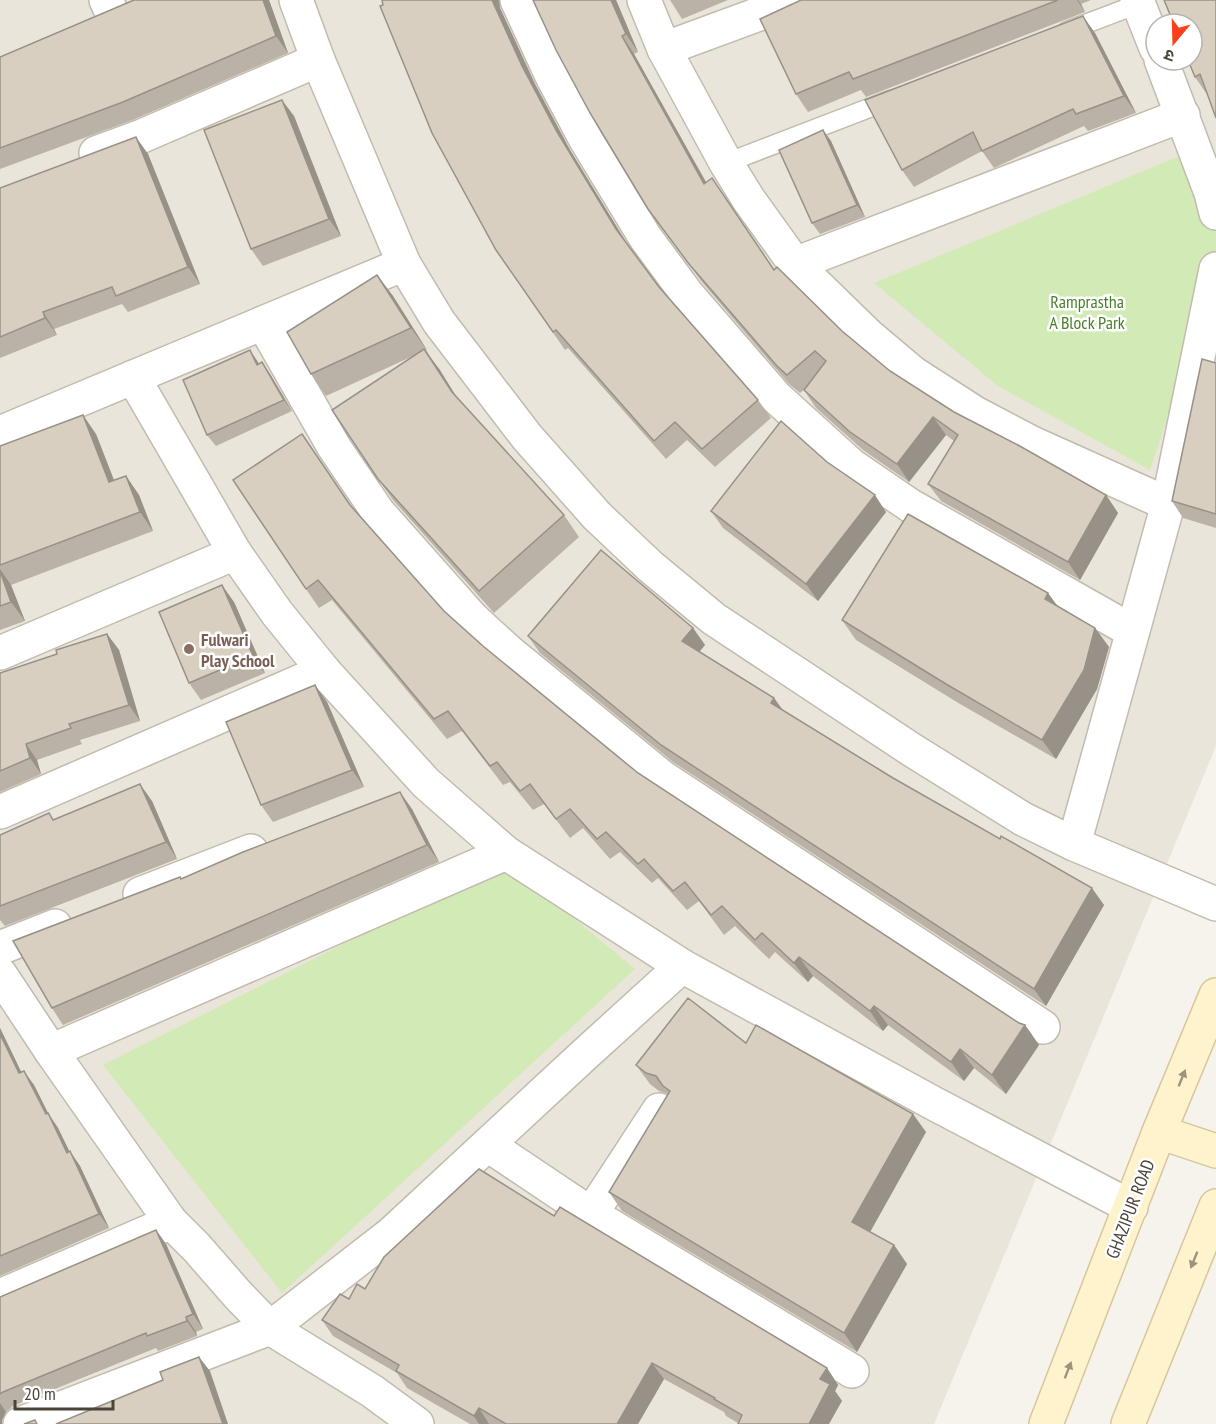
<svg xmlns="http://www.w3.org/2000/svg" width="1216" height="1424" viewBox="0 0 1216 1424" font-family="'PT Sans Narrow','Noto Sans Devanagari',sans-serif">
  <rect width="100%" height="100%" fill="#f6f3ec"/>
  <!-- residential -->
  <path fill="#eae5da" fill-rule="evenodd" d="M0,0H1216V746L934,1424H0ZM1156,24H1192V60H1156Z"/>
  <!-- green -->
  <g fill="#d2eab5">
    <polygon points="1194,150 1216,204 1216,269 1150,470 998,386 874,283"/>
    <polygon points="506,862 635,969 282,1293 103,1065"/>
  </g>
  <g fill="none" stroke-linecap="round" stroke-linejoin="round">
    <defs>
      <g id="service">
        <polyline points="1067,31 1138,4"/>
        <polyline points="726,163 890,100"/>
      </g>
      <g id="minor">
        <polyline points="106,0 111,11"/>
        <polyline points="296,0 318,60 404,264 439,322 527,437 597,516 651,567 714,619 912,750 1023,819 1074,844 1216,904"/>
        <polyline points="517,0 552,76 586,140 645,237 687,294 776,397 851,465 911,506 1132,631"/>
        <polyline points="644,0 664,49 726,163 749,200 795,264 868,335 913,373 975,413 1032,443 1168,504"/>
        <polyline points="1137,0 1156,48"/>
        <polyline points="664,49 797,0"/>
        <polyline points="1161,60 1211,193 1216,213"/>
        <polyline points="96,153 142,136 318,60"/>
        <polyline points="795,264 1183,115"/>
        <polyline points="263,323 334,447 378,512 472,618 508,651 662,777 1043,1027"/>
        <polyline points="133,377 235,553 277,613 324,671 426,783 506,853 682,966 933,1103 1131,1207"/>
        <polyline points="0,433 404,264"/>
        <polyline points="0,653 235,553"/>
        <polyline points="0,812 324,671"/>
        <polyline points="1074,844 1168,504 1216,269"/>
        <polyline points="140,894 251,851"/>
        <polyline points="0,948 55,926"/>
        <polyline points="0,974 51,1051 171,1222 197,1248 238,1295 270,1328 372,1391 417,1424"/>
        <polyline points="51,1051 506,853"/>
        <polyline points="488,1145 591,1214 852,1371"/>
        <polyline points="591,1214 659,1110"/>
        <polyline points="0,1296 171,1222"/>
        <polyline points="20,1424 270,1328 391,1234 583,1056 682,966"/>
      </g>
      <g id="secondary">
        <polyline points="1159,1132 1216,1151"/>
        <polyline points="1046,1424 1159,1132 1216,995"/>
        <polyline points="1128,1424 1216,1206"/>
      </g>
    </defs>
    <!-- service casing -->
    <use href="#service" stroke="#c2bbae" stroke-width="21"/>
    <!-- minor casing -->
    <use href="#minor" stroke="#c2bbae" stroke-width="36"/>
    <!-- secondary casing -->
    <use href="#secondary" stroke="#d6c79b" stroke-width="36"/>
    <!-- service -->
    <use href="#service" stroke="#fff" stroke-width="18"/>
    <!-- minor -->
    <use href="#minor" stroke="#fff" stroke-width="33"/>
    <!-- secondary -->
    <use href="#secondary" stroke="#fff3cd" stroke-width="33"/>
  </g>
  <!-- wall -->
  <g fill="#bab2a6">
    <polygon points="134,0 269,0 288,53 135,119 0,169 0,57"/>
    <polygon points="382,0 499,0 500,8 535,84 570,150 626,242 659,287 758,400 771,418 715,467 687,440 666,459 568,348 565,350 496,250"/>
    <polygon points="616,0 638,52 634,54 706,182 774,270 842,331 890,371 954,412 1106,495 1118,513 1080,580 941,501 928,484 954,441 946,435 909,482 863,450 816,408 804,390 806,388 800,393 789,384 702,282 648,209"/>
    <polygon points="670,0 728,0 682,19"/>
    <polygon points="801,0 1091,0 1081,4 1085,12 866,97 861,90 808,112 796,94"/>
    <polygon points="1216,0 1207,93 1206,93 1195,77"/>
    <polygon points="1095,33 1136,113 1088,131 1084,126 994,168 982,151 914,187 902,170"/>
    <polygon points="294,116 341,236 263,266 251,249"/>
    <polygon points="823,130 831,141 865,217 820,234 812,223"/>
    <polygon points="148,154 200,284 128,312 122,304 54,329 57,335 0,358 0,188"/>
    <polygon points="377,275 393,296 427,350 426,350 456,397 564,515 579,537 494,613 393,500 378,479 413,356 326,396 311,374"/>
    <polygon points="258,362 259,364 262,362 270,374 292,411 216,446 207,435"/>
    <polygon points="1216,363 1216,528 1183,518 1172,501"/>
    <polygon points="96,434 114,480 126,476 139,495 153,531 11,585 25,621 0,630 0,446"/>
    <polygon points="827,462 886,512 818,601 723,528 711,511"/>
    <polygon points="353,508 444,611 483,646 638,773 1019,1023 1025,1025 1039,1045 1006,1094 974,1068 964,1081 888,1025 883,1031 813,976 808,982 775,952 769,959 735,926 724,935 699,901 687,910 658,878 652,883 620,852 610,859 583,828 570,838 544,804 533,810 510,782 503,785 462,731 447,739 332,600 319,608 306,589"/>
    <polygon points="1048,593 1057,605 1095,628 1109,647 1097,689 1056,759 960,704 856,640 842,620"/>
    <polygon points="234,602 265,673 201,700 189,683"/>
    <polygon points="693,628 705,645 699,652 774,698 783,710 893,778 1104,905 1046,1006 673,762 540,653 528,636"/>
    <polygon points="107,634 119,650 140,721 80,740 82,744 37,760 41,774 0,792 0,673 57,654"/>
    <polygon points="315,685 327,702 364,787 273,822 261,805"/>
    <polygon points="152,801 177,859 5,926 0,920 0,835 49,813 54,820"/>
    <polygon points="412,809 439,862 63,1025 52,1008 182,879"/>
    <polygon points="0,1028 21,1072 34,1085 48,1113 58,1128 69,1151 80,1166 109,1228 0,1276"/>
    <polygon points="746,1043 926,1132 870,1232 894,1245 907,1264 857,1352 622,1211 609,1192 668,1094 659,1091 650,1084 636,1065"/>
    <polygon points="554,1216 827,1368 838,1385 835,1391 842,1401 738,1423 726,1416 724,1412 664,1379 638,1424 470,1424 407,1388 397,1373 333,1336 322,1320 349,1299 365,1289"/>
    <polygon points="156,1230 166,1244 203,1329 196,1332 197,1336 158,1351 156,1348 13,1406 6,1412 0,1424 0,1297"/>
  </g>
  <!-- shaded-wall -->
  <g fill="#979187">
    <polygon points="263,0 269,0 288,53 276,36"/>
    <polygon points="492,0 499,0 500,8 535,84 570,150 629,247 616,229 557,132 522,66"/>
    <polygon points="611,0 616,0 638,52 626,34"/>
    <polygon points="1077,0 1078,0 1081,4 1085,12"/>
    <polygon points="1083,16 1095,33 1136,113 1124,96"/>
    <polygon points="622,36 634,54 717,202 704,184"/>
    <polygon points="282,100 294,116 341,236 329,219"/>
    <polygon points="823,130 831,141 865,217 857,205"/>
    <polygon points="136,137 148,154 200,284 188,267"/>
    <polygon points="377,275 393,296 427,350 411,328"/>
    <polygon points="43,312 54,329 57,335 45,318"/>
    <polygon points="424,349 440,370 467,414 452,392"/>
    <polygon points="250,350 258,362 265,377 257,365"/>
    <polygon points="262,362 270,374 292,411 284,400"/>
    <polygon points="83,415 96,434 122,501 109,482"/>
    <polygon points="933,417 946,435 909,482 897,464"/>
    <polygon points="126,476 139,495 153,531 140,512"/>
    <polygon points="875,495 886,512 818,601 806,584"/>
    <polygon points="1106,495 1118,513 1080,580 1068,562"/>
    <polygon points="0,569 11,585 25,621 11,602 0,571"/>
    <polygon points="222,585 234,602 265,673 253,656"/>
    <polygon points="1048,593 1062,613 1045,599"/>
    <polygon points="693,628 705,645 694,658 682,641"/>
    <polygon points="1095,628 1109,647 1097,689 1056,759 1042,740"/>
    <polygon points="107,634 119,650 140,721 129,705"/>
    <polygon points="315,685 327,702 364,787 352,770"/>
    <polygon points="774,698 786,715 771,703"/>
    <polygon points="26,744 37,760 41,774 30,758"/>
    <polygon points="140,784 152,801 177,859 166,842"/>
    <polygon points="400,792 412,809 439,862 427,845"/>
    <polygon points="1092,888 1104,905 1046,1006 1034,989"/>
    <polygon points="799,957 813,976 808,982 794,963"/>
    <polygon points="874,1006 888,1025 883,1031 870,1011"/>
    <polygon points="1025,1025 1039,1045 1006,1094 992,1075"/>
    <polygon points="0,1028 29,1088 19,1073 0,1034"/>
    <polygon points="960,1049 974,1068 964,1081 951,1062"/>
    <polygon points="24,1071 34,1085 50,1117 48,1113 58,1128 77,1167 67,1153"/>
    <polygon points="913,1114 926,1132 865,1241 852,1222"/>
    <polygon points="70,1151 80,1166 109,1228 99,1214"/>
    <polygon points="156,1230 166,1244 203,1329 193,1314"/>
    <polygon points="894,1245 907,1264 857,1352 844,1333"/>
    <polygon points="186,1317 196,1332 197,1336 187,1321"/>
    <polygon points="199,1357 210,1371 228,1424 223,1424"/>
    <polygon points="652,1363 664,1379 638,1424 617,1424"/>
    <polygon points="827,1368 838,1385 835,1391 842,1401 829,1424 809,1424 820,1379"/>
    <polygon points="0,1403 6,1412 2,1420 2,1424 0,1424"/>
    <polygon points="479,1408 489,1424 479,1424 474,1416"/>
  </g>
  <!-- building -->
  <g fill="#d8cfc1" stroke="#979187" stroke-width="1.5">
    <polygon points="134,0 263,0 276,36 123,102 0,148 0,57"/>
    <polygon points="382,0 492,0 522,66 557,132 616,229 659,287 758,400 702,449 675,422 654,441 556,330 553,332 496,250 432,133 380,6 383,5"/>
    <polygon points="533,0 611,0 626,34 622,36 704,184 712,178 774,270 777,267 842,331 890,371 954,412 1018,445 1106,495 1068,562 928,484 958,435 933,417 897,464 850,432 804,390 826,361 815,351 787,375 777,366 689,264 648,209 590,113 556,50"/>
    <polygon points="801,0 1058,0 853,79 849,72 796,94 760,19"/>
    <polygon points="1164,0 1216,0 1216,118 1200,74 1195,77 1188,60 1192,60 1192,24 1174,24"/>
    <polygon points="1083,16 1124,96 1076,114 1073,109 982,151 973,132 902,170 865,100"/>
    <polygon points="282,100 329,219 251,249 204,130"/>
    <polygon points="823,130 857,205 812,223 779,150"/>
    <polygon points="136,137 188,267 116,296 112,287 43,312 45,318 0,337 0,188"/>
    <polygon points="377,275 411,328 311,374 287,332"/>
    <polygon points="424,349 452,392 564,515 479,591 378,479 332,410"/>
    <polygon points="250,350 257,365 262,362 284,400 207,435 183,380"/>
    <polygon points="1202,359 1216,363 1216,514 1172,501"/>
    <polygon points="83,415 109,482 126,476 140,512 0,565 0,446"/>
    <polygon points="781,421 827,462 875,495 806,584 711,511"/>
    <polygon points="302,434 350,505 444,611 483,646 638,773 1019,1023 1025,1025 992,1075 960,1049 951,1062 874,1006 870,1011 799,957 794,963 762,933 755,940 722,906 711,915 685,882 673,891 644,859 638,864 606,832 597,839 570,809 556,819 530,784 520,791 497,762 490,766 448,711 434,719 318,580 306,589 233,480"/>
    <polygon points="908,514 1048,593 1045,599 1095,628 1084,670 1042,740 946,684 842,620"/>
    <polygon points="601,550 693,628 682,641 774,698 771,703 893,778 1000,839 1001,836 1092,888 1034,989 661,745 528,636"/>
    <polygon points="0,571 11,602 0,606"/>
    <polygon points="222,585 253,656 189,683 159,612"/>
    <polygon points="107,634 129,705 69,724 71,728 26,744 30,758 0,771 0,673 57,654 56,650"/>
    <polygon points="315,685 352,770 261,805 226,722"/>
    <polygon points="140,784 166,842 0,906 0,835 49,813 53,820"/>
    <polygon points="400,792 427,845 52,1008 13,941 180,877 181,879 243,852"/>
    <polygon points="688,998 746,1043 756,1025 913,1114 852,1222 894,1245 844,1333 609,1192 670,1091 663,1086 656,1076 646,1073 636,1065"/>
    <polygon points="0,1034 19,1073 24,1071 46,1114 48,1113 67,1153 70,1151 99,1214 0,1256"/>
    <polygon points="479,1169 554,1216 560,1207 827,1368 820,1379 830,1384 809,1424 738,1424 742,1415 714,1399 715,1398 652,1363 617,1424 506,1424 479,1408 474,1416 396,1371 399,1365 322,1320 340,1294 349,1299 357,1284 365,1289 384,1257"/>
    <polygon points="156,1230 193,1314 186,1317 187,1321 147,1336 146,1333 3,1392 0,1394 0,1297"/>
    <polygon points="199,1357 223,1424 56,1424 163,1380 160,1372"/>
    <polygon points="35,1420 37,1424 24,1424"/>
  </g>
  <!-- one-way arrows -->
  <defs><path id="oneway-solid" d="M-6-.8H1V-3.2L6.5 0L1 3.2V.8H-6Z" transform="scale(1.5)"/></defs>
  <g fill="#9c937c">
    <use href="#oneway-solid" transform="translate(1182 1078) rotate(-68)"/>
    <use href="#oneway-solid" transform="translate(1194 1260) rotate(112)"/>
    <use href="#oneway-solid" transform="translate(1068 1370) rotate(-69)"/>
  </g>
  <!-- markers -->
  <circle fill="#8d6e63" stroke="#fff" stroke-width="2" cx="189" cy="649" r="6"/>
  <g text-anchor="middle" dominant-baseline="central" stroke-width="5" stroke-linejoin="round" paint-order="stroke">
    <!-- park labels -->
    <g font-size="18" fill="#4a7f2a" stroke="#fff">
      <text x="1087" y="301">Ramprastha<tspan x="1087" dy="21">A Block Park</tspan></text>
    </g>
    <!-- education labels -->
    <g font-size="18" font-weight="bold" fill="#785e54" stroke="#fff" text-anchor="start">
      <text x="201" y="639">Fulwari<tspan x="201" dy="21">Play School</tspan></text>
    </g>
    <!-- street labels -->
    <g font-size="18" fill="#4b4439" stroke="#fff">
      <text transform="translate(1130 1209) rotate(-69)">GHAZIPUR ROAD</text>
    </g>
  </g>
  <!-- north arrow -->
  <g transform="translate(1174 42) rotate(199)"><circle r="28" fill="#ffffff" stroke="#b7b4b0" stroke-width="1.5"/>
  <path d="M0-4.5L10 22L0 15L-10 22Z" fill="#fc3f1d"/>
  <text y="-9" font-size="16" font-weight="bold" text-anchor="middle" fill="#4b4439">उ</text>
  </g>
  <!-- scale -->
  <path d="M15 1400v9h98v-9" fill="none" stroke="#4b4439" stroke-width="3"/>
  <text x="24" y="1400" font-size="18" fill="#4b4439" stroke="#ffffff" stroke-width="4.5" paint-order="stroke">20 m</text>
</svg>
